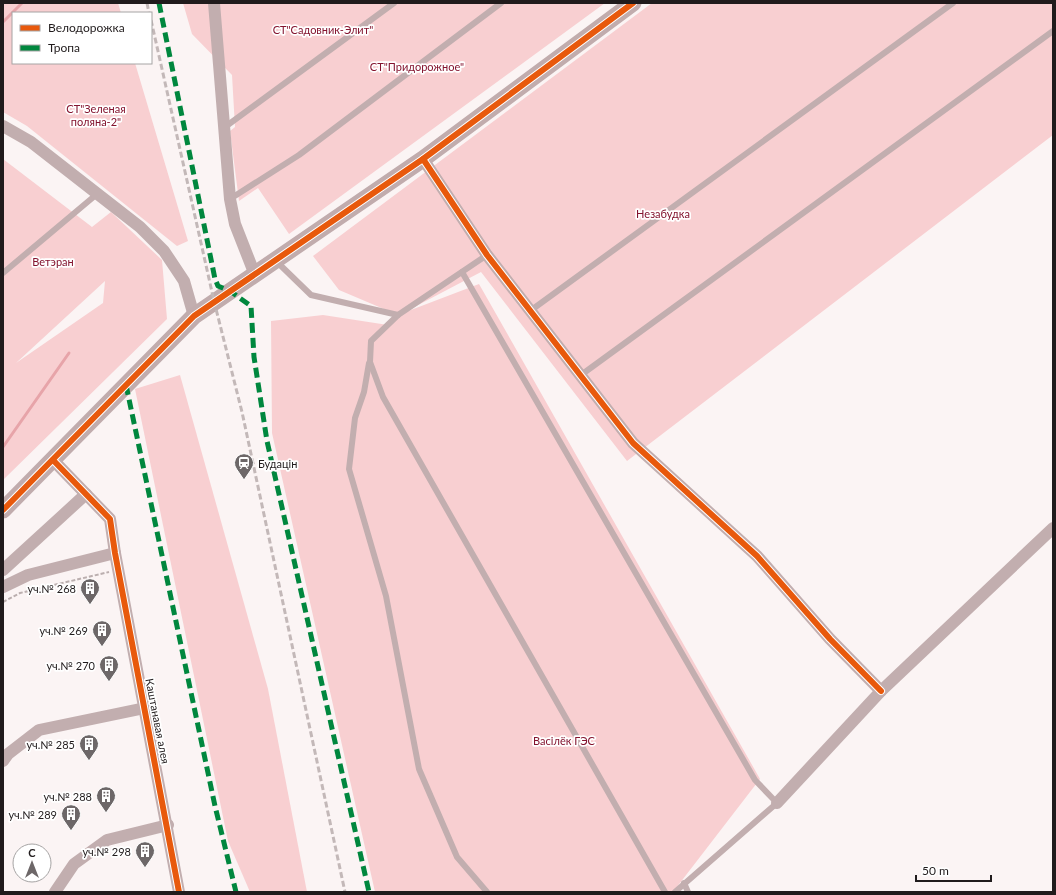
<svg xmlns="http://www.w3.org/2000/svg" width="1056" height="895" viewBox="0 0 1056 895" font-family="Lato,sans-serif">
  <rect width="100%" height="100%" fill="#fbf4f4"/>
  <!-- green -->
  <g fill="#f8cfd1" fill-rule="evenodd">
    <polygon points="3,3 118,3 121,13 13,13 13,63 135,63 188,241 177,246 27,126 3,112"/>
    <polygon points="183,3 605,3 289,234 258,188 239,201 230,131 235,127 232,75 192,34"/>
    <polygon points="652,3 1053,3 1053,135 627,461 481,272 403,313 479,284 760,779 673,892 375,892 272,433 271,321 323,315 388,325 398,315 339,290 313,256"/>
    <path d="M3,159L92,227L111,212L162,260L167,319L3,480ZM105,281L103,303L16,363Z"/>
    <polygon points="180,375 268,689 307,892 250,892 228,841 135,389"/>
  </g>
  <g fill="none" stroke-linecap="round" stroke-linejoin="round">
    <!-- stream -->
    <g stroke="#e7a4a9" stroke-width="3">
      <polyline points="3,22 22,3"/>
      <polyline points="3,447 69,353"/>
    </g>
    <!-- path -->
    <polyline stroke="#bbafaf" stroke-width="2" stroke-dasharray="4 2" stroke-linecap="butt" points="3,602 20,593 109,572"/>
    <!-- lane -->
    <g stroke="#c2aeaf" stroke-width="6">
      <polyline points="225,127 394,3"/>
      <polyline points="230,199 299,155 501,3"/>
      <polyline points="487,255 398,315 371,341 370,362 383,397 665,892"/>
      <polyline points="276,261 311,295 398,315"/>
      <polyline points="462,272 755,780 777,803 675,892"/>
      <polyline points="3,273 97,194"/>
      <polyline points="530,311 953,3"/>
      <polyline points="369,363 364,392 355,418 349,469 386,596 419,769 457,857 487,892"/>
      <polyline points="581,375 1053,31"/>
      <polyline points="684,883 688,892"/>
    </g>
    <!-- street -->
    <g stroke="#c2aeaf" stroke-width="12">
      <polyline points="214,3 230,199 235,224 255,275"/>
      <polyline points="3,126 31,142 140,227 164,251 184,281 194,316"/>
      <polyline points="423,159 487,255 633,443 757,556 830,639 881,691"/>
      <polyline points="53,460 110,519 115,553 179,892"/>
      <polyline points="3,570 86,494"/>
      <polyline points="3,587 28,575 115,553"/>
      <polyline points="3,761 8,754 39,730 145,708"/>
      <polyline points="777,803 881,691 1053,528"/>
      <polyline points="55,892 74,864 107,840 168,825"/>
    </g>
    <!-- secondary -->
    <polyline stroke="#c1acad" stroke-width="17" points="3,510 194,316 423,159 633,3"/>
    <!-- rail -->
    <g stroke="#c3b8b8" stroke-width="3" stroke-dasharray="6 3" stroke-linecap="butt">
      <polyline points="147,3 149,13"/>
      <polyline points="151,20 214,301 242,412 345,892"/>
    </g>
    <!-- quiet -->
    <g stroke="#00873e" stroke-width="5" stroke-dasharray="10 5" stroke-linecap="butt">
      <polyline points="159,3 215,279 218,286 230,291 251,306 254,357 267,441 369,892"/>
      <polyline points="126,385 215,806 236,892"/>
    </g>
    <defs>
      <g id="cycleway">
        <polyline points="423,159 487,255 633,443 757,556 830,639 881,691"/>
        <polyline points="53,460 110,519 115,553 179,892"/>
        <polyline points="3,510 194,316 423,159 633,3"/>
      </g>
    </defs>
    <!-- cycleway casing -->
    <use href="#cycleway" stroke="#fff" stroke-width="8"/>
    <!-- cycleway -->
    <use href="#cycleway" stroke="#e8590c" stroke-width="6"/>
  </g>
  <!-- icons -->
  <defs>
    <symbol id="station-pin" viewBox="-11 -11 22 30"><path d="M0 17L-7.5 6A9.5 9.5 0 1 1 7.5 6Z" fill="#6d6768" stroke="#fff"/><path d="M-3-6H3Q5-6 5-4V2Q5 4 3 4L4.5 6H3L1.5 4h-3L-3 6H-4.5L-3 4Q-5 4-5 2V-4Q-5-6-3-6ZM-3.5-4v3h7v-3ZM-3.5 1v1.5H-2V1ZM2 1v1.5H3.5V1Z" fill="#fff"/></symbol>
    <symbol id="building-pin" viewBox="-11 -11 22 30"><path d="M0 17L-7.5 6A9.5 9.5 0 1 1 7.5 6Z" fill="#6d6768" stroke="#fff"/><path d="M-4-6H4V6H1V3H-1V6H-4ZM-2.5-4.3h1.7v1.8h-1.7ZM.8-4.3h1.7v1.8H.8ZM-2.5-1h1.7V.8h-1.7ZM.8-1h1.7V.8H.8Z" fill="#fff"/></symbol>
  </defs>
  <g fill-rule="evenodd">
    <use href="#station-pin" x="233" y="452" width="22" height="30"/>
    <use href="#building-pin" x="79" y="577" width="22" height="30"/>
    <use href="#building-pin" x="91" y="619" width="22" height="30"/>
    <use href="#building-pin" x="98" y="654" width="22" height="30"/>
    <use href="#building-pin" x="78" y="733" width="22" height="30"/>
    <use href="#building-pin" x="95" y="785" width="22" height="30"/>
    <use href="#building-pin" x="60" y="803" width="22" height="30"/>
    <use href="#building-pin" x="134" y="840" width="22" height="30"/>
  </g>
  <g text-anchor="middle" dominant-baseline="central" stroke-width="3.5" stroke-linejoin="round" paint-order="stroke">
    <!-- park labels -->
    <g font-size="11" fill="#83132e" stroke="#fff">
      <text x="323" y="29">СТ"Садовник-Элит"</text>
      <text x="417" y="66">СТ"Придорожное"</text>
      <text x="96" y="108">СТ"Зеленая<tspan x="96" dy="13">поляна-2"</tspan></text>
      <text x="663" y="213">Незабудка</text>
      <text x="53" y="261">Ветэран</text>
      <text x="564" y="740">Васілёк ГЭС</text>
    </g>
    <!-- poi labels -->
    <g font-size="11" fill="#201b1c" stroke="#fff" text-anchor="end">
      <text x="258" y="463" text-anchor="start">Будацін</text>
      <text x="76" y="588">уч.№ 268</text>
      <text x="88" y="630">уч.№ 269</text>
      <text x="95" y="665">уч.№ 270</text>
      <text x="75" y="744">уч.№ 285</text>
      <text x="92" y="796">уч.№ 288</text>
      <text x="57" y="814">уч.№ 289</text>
      <text x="131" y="851">уч.№ 298</text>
    </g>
    <!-- street labels -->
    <g font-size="11" fill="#201b1c" stroke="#fff">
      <text transform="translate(158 721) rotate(79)">Каштанавая алея</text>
    </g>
  </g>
  <!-- border -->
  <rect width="1056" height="895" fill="none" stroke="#201b1c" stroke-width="8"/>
  <!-- legend -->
  <rect x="12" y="12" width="140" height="52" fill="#ffffff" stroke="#a6a4a4"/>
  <rect x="20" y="25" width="20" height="6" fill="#e8590c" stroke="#a6a4a4"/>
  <text x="48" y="32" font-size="12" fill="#201b1c">Велодорожка</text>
  <rect x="20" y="45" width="20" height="6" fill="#00873e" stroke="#a6a4a4"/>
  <text x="48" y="52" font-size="12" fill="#201b1c">Тропа</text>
  <!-- north arrow -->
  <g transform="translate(32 863)"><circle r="19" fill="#ffffff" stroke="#a6a4a4"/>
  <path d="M0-3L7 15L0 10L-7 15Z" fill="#6d6768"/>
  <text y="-6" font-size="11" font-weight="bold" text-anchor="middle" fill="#201b1c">С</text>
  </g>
  <!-- scale -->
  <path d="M916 875v6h75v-6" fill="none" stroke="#201b1c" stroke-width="2"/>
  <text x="922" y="875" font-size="12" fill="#201b1c" stroke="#ffffff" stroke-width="3" paint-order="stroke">50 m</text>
</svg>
